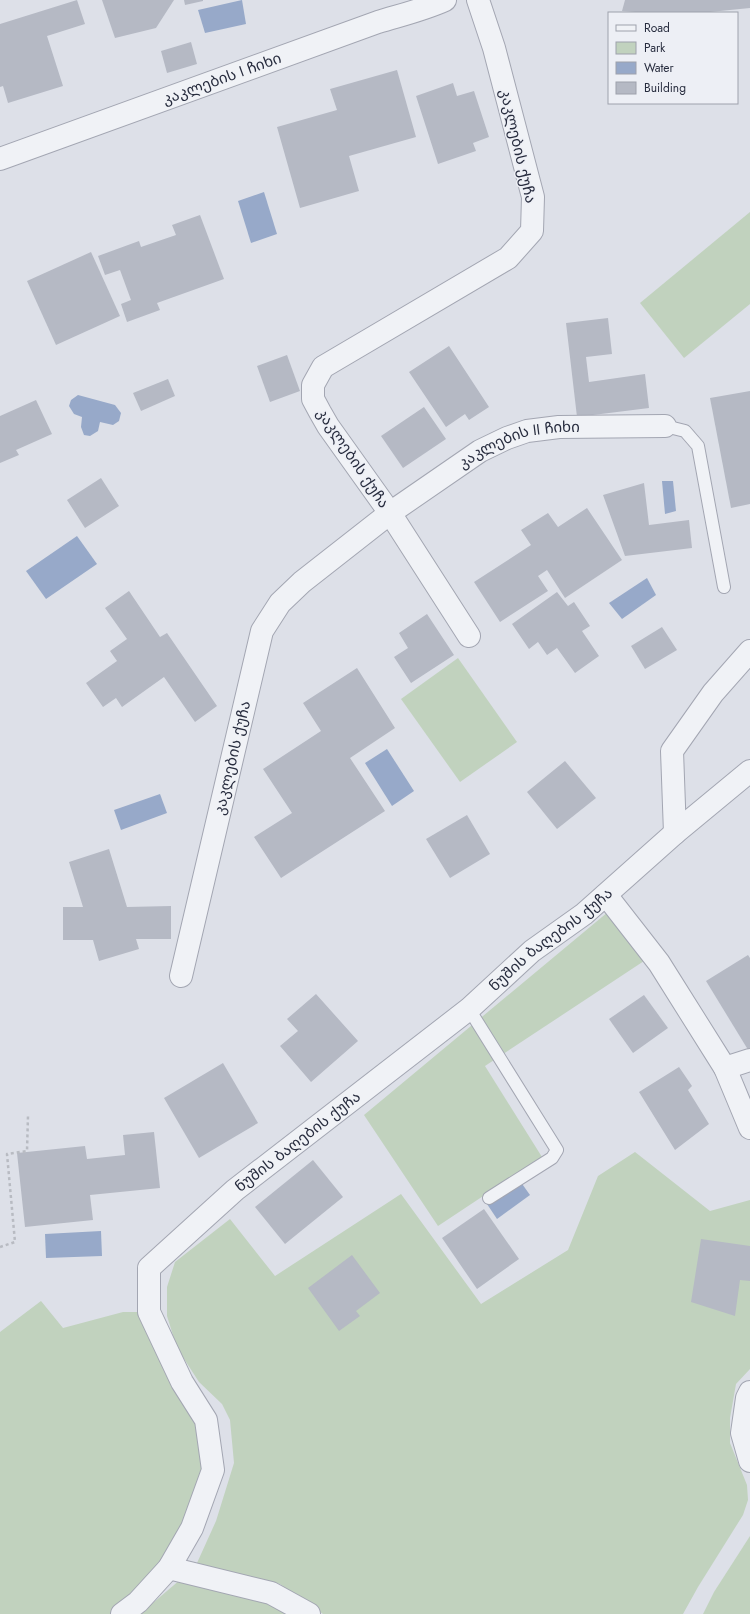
<svg xmlns="http://www.w3.org/2000/svg" width="750" height="1614" viewBox="0 0 750 1614" font-family="Jost,'Noto Sans Georgian',sans-serif">
  <rect width="100%" height="100%" fill="#dde0e8"/>
  <!-- green -->
  <g fill="#c1d2be">
    <polygon points="750,212 750,304 684,358 640,303"/>
    <polygon points="458,658 517,742 460,782 401,699"/>
    <polygon points="608,912 644,961 485,1066 542,1157 438,1226 364,1115"/>
    <polygon points="635,1152 710,1211 750,1200 750,1369 736,1384 730,1418 730,1443 747,1485 748,1500 743,1515 698,1587 683,1614 323,1614 280,1584 197,1563 216,1521 234,1463 230,1420 222,1404 199,1382 177,1348 167,1316 167,1287 175,1262 230,1219 275,1276 401,1194 481,1304 568,1250 598,1176"/>
    <polygon points="41,1301 63,1328 123,1312 149,1312 182,1382 213,1470 192,1528 122,1614 0,1614 0,1332"/>
    <polygon points="750,1536 750,1614 703,1614 714,1592"/>
    <polygon points="181,1579 267,1599 295,1614 140,1614"/>
  </g>
  <!-- water -->
  <g fill="#97a9c9">
    <polygon points="242,0 246,24 205,33 198,10"/>
    <polygon points="264,192 277,234 251,243 238,201"/>
    <polygon points="78,395 115,405 121,413 119,421 113,425 100,422 98,431 90,436 84,435 81,427 82,417 74,414 69,406 71,400"/>
    <polygon points="673,481 676,511 665,514 662,481"/>
    <polygon points="77,536 97,564 46,599 26,571"/>
    <polygon points="647,578 656,595 622,619 609,603"/>
    <polygon points="387,749 414,791 392,806 365,763"/>
    <polygon points="160,794 167,813 121,830 114,810"/>
    <polygon points="520,1181 530,1195 497,1219 487,1204"/>
    <polygon points="101,1231 102,1256 46,1258 45,1234"/>
  </g>
  <!-- building -->
  <g fill="#b5b9c4">
    <polygon points="77,0 85,24 47,36 63,86 8,103 3,86 0,87 0,24"/>
    <polygon points="102,0 174,0 156,28 115,38"/>
    <polygon points="184,0 203,0 203,1 185,5"/>
    <polygon points="625,0 750,0 750,8 700,13 648,13 622,11"/>
    <polygon points="191,42 197,64 167,73 161,51"/>
    <polygon points="397,70 416,137 349,156 359,191 300,208 277,127 337,110 330,89"/>
    <polygon points="453,83 457,96 474,91 489,137 473,143 476,151 438,164 416,96"/>
    <polygon points="200,215 224,279 157,303 160,310 127,322 121,304 131,300 120,270 105,275 98,256 139,241 141,247 176,235 172,225"/>
    <polygon points="91,252 120,316 56,345 27,281"/>
    <polygon points="608,318 612,354 586,357 589,382 645,374 649,408 577,417 566,323"/>
    <polygon points="449,346 489,407 469,420 465,414 446,427 409,372"/>
    <polygon points="287,355 300,391 270,402 257,366"/>
    <polygon points="168,379 175,396 141,411 133,393"/>
    <polygon points="750,391 750,504 731,508 710,398"/>
    <polygon points="36,400 52,434 16,450 19,455 0,463 0,416"/>
    <polygon points="424,407 446,439 403,468 381,436"/>
    <polygon points="101,478 119,506 85,528 67,500"/>
    <polygon points="644,483 649,525 689,520 692,548 625,556 603,495"/>
    <polygon points="587,508 622,560 565,598 547,570 538,576 548,591 500,622 474,582 531,545 521,530 548,513 558,527"/>
    <polygon points="129,591 160,637 167,633 217,706 195,722 164,677 122,707 116,698 103,707 86,683 117,661 110,651 127,639 105,608"/>
    <polygon points="557,592 568,606 574,602 590,626 582,631 599,656 575,673 557,648 547,655 538,642 529,649 512,624"/>
    <polygon points="427,614 454,655 411,683 394,657 408,648 399,633"/>
    <polygon points="662,627 677,650 645,669 631,646"/>
    <polygon points="357,668 395,728 350,758 385,811 281,878 254,837 292,813 263,769 321,731 303,703"/>
    <polygon points="565,761 596,798 557,829 527,792"/>
    <polygon points="467,815 490,854 450,878 426,839"/>
    <polygon points="109,849 127,907 171,906 171,939 136,939 139,949 99,961 93,940 63,940 63,907 83,907 69,862"/>
    <polygon points="748,955 750,958 750,1053 706,981"/>
    <polygon points="316,994 358,1041 311,1082 280,1046 298,1031 287,1019"/>
    <polygon points="644,995 668,1028 633,1053 609,1019"/>
    <polygon points="223,1063 258,1123 199,1158 164,1098"/>
    <polygon points="679,1067 692,1086 688,1090 709,1124 675,1150 639,1092"/>
    <polygon points="154,1132 160,1188 90,1195 93,1220 25,1227 17,1153 85,1146 87,1159 125,1155 123,1135"/>
    <polygon points="313,1160 343,1197 285,1244 255,1207"/>
    <polygon points="484,1209 519,1259 477,1289 442,1238"/>
    <polygon points="701,1239 750,1246 750,1281 740,1280 735,1316 691,1302"/>
    <polygon points="352,1255 380,1293 356,1311 360,1316 339,1331 308,1288"/>
  </g>
  <g fill="none" stroke-linecap="round" stroke-linejoin="round">
    <defs>
      <g id="service">
        <polyline points="665,426 685,431 698,446 724,587"/>
        <polyline points="469,1009 557,1150 552,1158 489,1198"/>
      </g>
      <g id="minor">
        <path id="s1" d="M0,159L378,22C401,15 423,10 445,0"/>
        <polyline points="469,636 390,513 328,426 320,412 313,399 313,385 323,367 508,258 532,231 533,197 494,48 478,0"/>
        <polyline points="675,833 672,751 713,693 750,651"/>
        <polyline points="606,895 659,963 725,1068 750,1128"/>
        <path id="s2" d="M181,976L262,631L280,603L302,582L390,513L480,451L507,438L527,431L559,427L665,426"/>
        <polyline points="725,1068 750,1060"/>
        <polyline points="750,1392 747,1398 742,1433 750,1461"/>
        <polyline points="169,1568 271,1593 309,1614"/>
        <path id="s3" d="M122,1614L138,1602L169,1568L192,1528L213,1470L206,1420L182,1382L149,1312V1268L235,1190L469,1009L532,951L584,914L675,833L750,771"/>
      </g>
    </defs>
    <!-- service casing -->
    <use href="#service" stroke="#a3a6b2" stroke-width="14"/>
    <!-- minor casing -->
    <use href="#minor" stroke="#a3a6b2" stroke-width="24"/>
    <!-- path -->
    <polyline stroke="#b8bbc2" stroke-width="2.5" stroke-dasharray="3 3" stroke-linecap="butt" points="0,1247 15,1242 7,1154 27,1151 28,1116"/>
    <!-- service -->
    <use href="#service" stroke="#f0f2f6" stroke-width="12"/>
    <!-- minor -->
    <use href="#minor" stroke="#f0f2f6" stroke-width="22"/>
  </g>
  <g text-anchor="middle" dominant-baseline="central" stroke-width="3" stroke-linejoin="round" paint-order="stroke">
    <!-- street labels -->
    <g font-size="15" fill="#272c3e" stroke="#edeff5">
      <text stroke="none"><textPath href="#s1" startOffset="236">კაკლების I ჩიხი</textPath></text>
      <text transform="translate(518 146) rotate(77)">კაკლების ქუჩა</text>
      <text stroke="none"><textPath href="#s2" startOffset="679">კაკლების II ჩიხი</textPath></text>
      <text transform="translate(353 458) rotate(56)">კაკლების ქუჩა</text>
      <text stroke="none"><textPath href="#s2" startOffset="224">კაკლების ქუჩა</textPath></text>
      <text stroke="none"><textPath href="#s3" startOffset="910">ნუშის ბაღების ქუჩა</textPath></text>
      <text stroke="none"><textPath href="#s3" startOffset="586">ნუშის ბაღების ქუჩა</textPath></text>
    </g>
  </g>
  <!-- legend -->
  <rect x="608" y="12" width="130" height="92" fill="#edeff5" stroke="#9ea1ac"/>
  <rect x="616" y="25" width="20" height="6" fill="#f0f2f6" stroke="#9ea1ac"/>
  <text x="644" y="32" font-size="12" fill="#272c3e">Road</text>
  <rect x="616" y="42" width="20" height="12" fill="#c1d2be" stroke="#9ea1ac"/>
  <text x="644" y="52" font-size="12" fill="#272c3e">Park</text>
  <rect x="616" y="62" width="20" height="12" fill="#97a9c9" stroke="#9ea1ac"/>
  <text x="644" y="72" font-size="12" fill="#272c3e">Water</text>
  <rect x="616" y="82" width="20" height="12" fill="#b5b9c4" stroke="#9ea1ac"/>
  <text x="644" y="92" font-size="12" fill="#272c3e">Building</text>
</svg>
